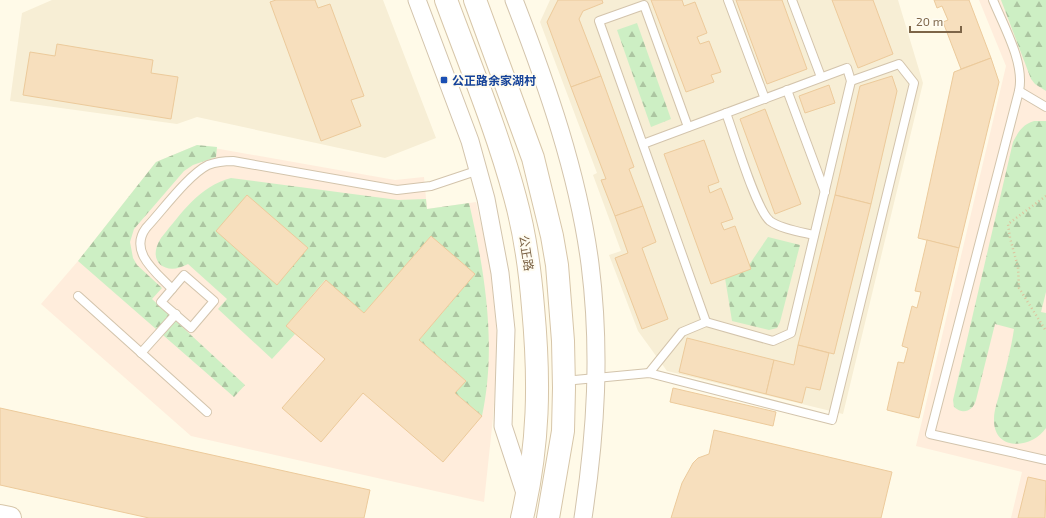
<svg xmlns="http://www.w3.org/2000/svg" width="1046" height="518" viewBox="0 0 1046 518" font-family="'Exo 2','Noto Sans SC',sans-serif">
  <defs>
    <pattern id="forest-firs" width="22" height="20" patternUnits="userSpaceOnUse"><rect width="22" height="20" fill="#cdefc4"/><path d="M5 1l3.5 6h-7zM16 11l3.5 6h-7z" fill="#acc5a1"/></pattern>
  </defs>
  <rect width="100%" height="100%" fill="#fffae8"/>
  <!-- residential -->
  <g fill="#f7eed5">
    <polygon points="52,0 383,0 436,138 385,158 197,117 177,124 10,101 22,13"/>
    <polygon points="550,0 898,0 923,83 843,414 667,371 638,331 609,255 621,251 593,175 597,173 540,22"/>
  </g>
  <!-- commercial -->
  <g fill="#ffeddc">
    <polygon points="979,0 1046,0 1046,518 1011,518 1022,472 916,446 1006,66"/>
    <polygon points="197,145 395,180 424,177 427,209 476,202 491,269 498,347 493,418 484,502 191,436 41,304 78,261 156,162"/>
  </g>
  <!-- forest -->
  <g fill="url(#forest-firs)">
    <polygon points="1001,0 1046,0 1046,91 1035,84 1031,79"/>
    <polygon points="637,23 671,119 651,127 617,30"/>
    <path d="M1034,121H1046V292L1041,312L1046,313V428C1031,450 993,451 994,419C994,410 998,400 1000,391C1005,371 1011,350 1014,329L995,324L976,400C973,411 963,415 954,407L953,400L1013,142C1019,131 1022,125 1034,121Z"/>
    <polygon points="197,145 217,147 216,157 193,165 184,171 134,229 130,242 133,258 137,265 162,288 152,299 245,385 234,397 78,261 156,162"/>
    <path d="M231,178L398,200L426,199L427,209L469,203C485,272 497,346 482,416L455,393L466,381L419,340L475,274L431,236L364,313L325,280L286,326L295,334L272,359L218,309L227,299L188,264C165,277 146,261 161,238C181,214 199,186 231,178Z"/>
    <polygon points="768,237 800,245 780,322 777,328 769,330 732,321 725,278 751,269 749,265"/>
  </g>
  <!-- building -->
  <g fill="#f7dfbd" stroke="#ecca9b">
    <polygon points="276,0 315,0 318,8 330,4 364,96 351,100 361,126 321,141 270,2"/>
    <polygon points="558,0 602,0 603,3 583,11 579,19 601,76 571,87 547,22"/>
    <polygon points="651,0 682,0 684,6 695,2 707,33 697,37 700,44 709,41 721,72 711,75 714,82 686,92"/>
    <polygon points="736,0 782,0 807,69 767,84"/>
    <polygon points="832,0 873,0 893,54 858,68"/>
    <polygon points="934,0 969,0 991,58 961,69 943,22 948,20 942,6 937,8"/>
    <polygon points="57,44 153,60 151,73 178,77 171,119 23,95 30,52 55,56"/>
    <polygon points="991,58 999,82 959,248 918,238 954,72"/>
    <polygon points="601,76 634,167 629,169 643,206 615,216 601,180 606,179 571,87"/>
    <polygon points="892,76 897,91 871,204 835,195 860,86"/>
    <polygon points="829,85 835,103 805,113 799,96"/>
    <polygon points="765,109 801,204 775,214 740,119"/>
    <polygon points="704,140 719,182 708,186 710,193 721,188 733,219 721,223 724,230 735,226 751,269 711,284 664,154"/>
    <polygon points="247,195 308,248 277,285 216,231"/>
    <polygon points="835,195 871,204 834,354 798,345"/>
    <polygon points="643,206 656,242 642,248 668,319 642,329 615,258 628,253 615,216"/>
    <polygon points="431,236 475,274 419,340 466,381 455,393 482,416 443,462 363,393 321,442 282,408 325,359 286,326 326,280 364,313"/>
    <polygon points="927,240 959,248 919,418 887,410 898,362 904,363 908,348 902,346 912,306 917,308 921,292 915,291"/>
    <polygon points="687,338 774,360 766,394 679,372"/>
    <polygon points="798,345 829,353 820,390 806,387 802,403 766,394 774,360 794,365"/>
    <polygon points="673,388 776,412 773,426 670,402"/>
    <polygon points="0,408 370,490 364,518 149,518 0,485"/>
    <polygon points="714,430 892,472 881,518 671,518 682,483 693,463 698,458 709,454"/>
    <polygon points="1028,477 1046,481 1045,518 1018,518"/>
  </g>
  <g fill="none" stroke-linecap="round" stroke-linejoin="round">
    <defs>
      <g id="service">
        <polyline points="728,0 765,99"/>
        <polyline points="792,0 821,77"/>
        <path d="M993,0C1004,27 1025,63 1019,91"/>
        <polyline points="787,90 825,192"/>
        <polyline points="1046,107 1019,91 930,434 1046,460"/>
        <path d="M726,113C734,134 756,210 770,221C781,229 801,232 814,235"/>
        <polyline points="688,127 644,5 599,21 706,322"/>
        <polyline points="643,144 847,68 851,81 791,333 773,341 706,322 682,332 649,373"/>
        <polygon points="184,275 214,301 191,328 161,302"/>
        <path d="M172,289C157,273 128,252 146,228C162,211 188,175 208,165C216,162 224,161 233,161L397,190L431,186L479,170"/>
        <polyline points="78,296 207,412"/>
        <polyline points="141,353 176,314"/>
        <polyline points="564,381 649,373 832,420 914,83 899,64 851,81"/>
      </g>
      <g id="minor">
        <polyline points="417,0 470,141 486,199 500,273 506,330 503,426 526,496"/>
        <path d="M514,0C547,85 578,173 590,264C601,351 596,432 583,518"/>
      </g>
      <g id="secondary">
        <path d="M446,0C470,65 497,130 515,197C525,233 530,270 533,307C540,382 539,445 522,518"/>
        <polyline points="475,0 533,158 552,236 557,265 563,341 564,388 563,431 548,518"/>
        <polyline points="0,516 10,518"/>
      </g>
    </defs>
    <!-- service casing -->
    <use href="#service" stroke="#d3c4ac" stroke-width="10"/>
    <!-- minor casing -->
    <use href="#minor" stroke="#d3c4ac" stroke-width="19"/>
    <!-- secondary casing -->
    <use href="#secondary" stroke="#d7c6a9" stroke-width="24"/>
    <!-- path -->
    <polyline stroke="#ddc39e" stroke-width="2.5" stroke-dasharray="1 3" stroke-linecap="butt" points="1046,196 1008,224 1010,238 1018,267 1019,288 1046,331"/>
    <!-- service -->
    <use href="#service" stroke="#fff" stroke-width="8"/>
    <!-- minor -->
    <use href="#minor" stroke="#fff" stroke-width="17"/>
    <!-- secondary -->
    <use href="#secondary" stroke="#fff" stroke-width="22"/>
  </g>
  <!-- markers -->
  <rect fill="#1a4fb4" stroke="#fffcf1" stroke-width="1.5" x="440" y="76" width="8" height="8" rx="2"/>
  <g text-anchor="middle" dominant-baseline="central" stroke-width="4" stroke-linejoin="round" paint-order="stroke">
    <!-- transit labels -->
    <g font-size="12" font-weight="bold" fill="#164399" stroke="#fffcf1" text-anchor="start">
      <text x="452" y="80">公正路余家湖村</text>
    </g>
    <!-- street labels -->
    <g font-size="12" fill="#7d6548" stroke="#fffcf1">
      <text transform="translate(527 253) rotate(81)">公正路</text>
    </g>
  </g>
  <!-- scale -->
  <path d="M910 26v6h51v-6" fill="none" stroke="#7d6548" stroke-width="2"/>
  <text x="916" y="26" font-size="12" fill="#7d6548" stroke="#fffcf1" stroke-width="3" paint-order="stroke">20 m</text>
</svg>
